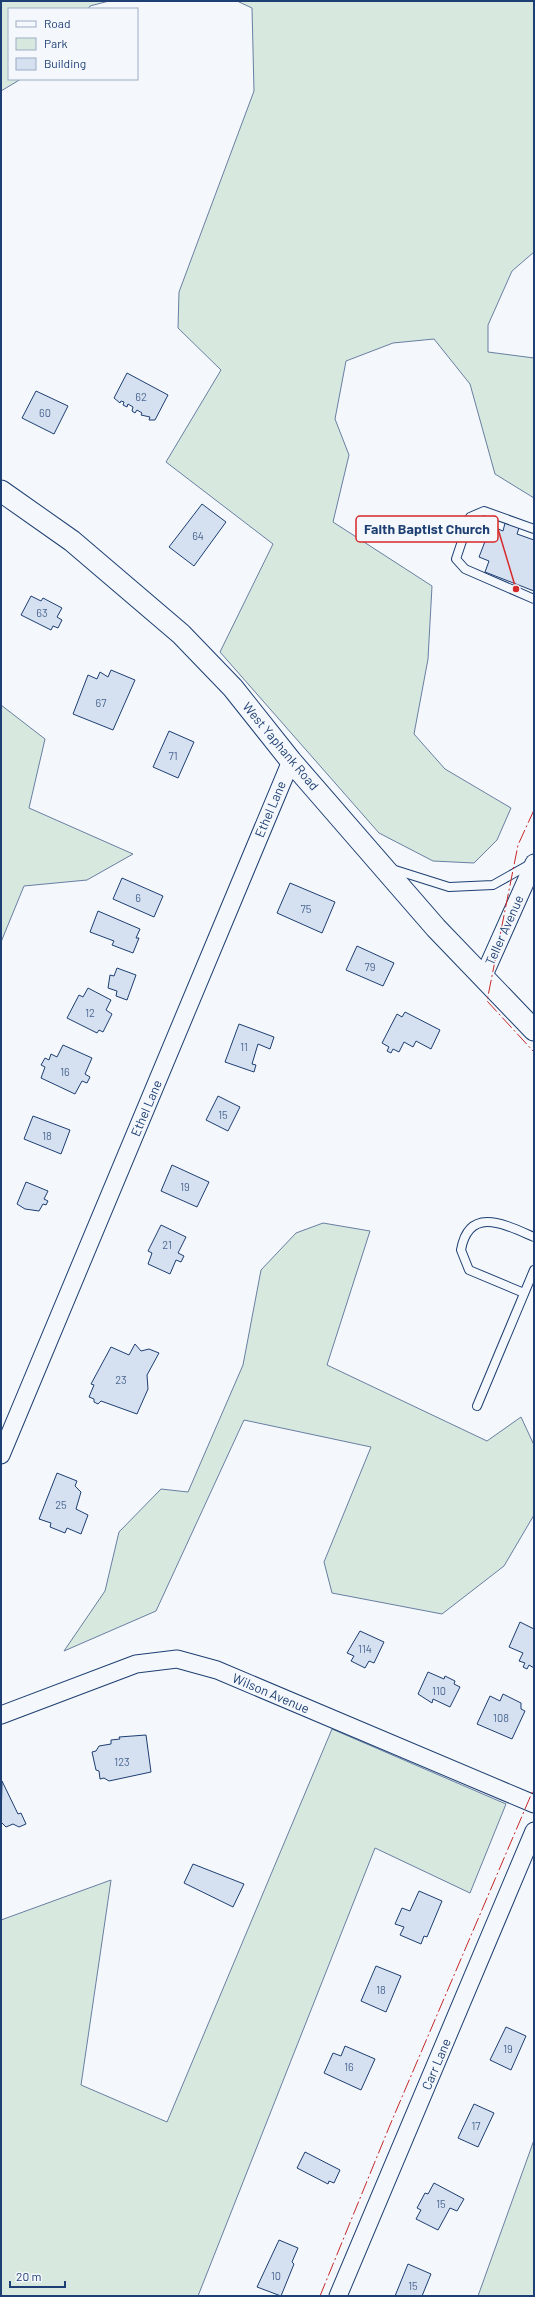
<svg xmlns="http://www.w3.org/2000/svg" width="535" height="2297" viewBox="0 0 535 2297" font-family="Barlow,sans-serif">
  <rect width="100%" height="100%" fill="#f4f7fb"/>
  <!-- green -->
  <g fill="#d7e8df" stroke="#687fa3">
    <polygon points="1,1 109,1 90,6 88,9 9,9 9,79 21,79 1,91"/>
    <polygon points="237,1 534,1 534,252 512,271 488,325 488,352 534,358 534,498 495,474 470,384 434,339 393,343 346,361 335,419 349,455 333,522 432,586 428,659 414,734 445,769 511,808 497,840 474,863 433,861 379,833 220,652 273,544 166,462 221,370 178,328 179,292 254,91 252,8"/>
    <polygon points="1,705 45,739 29,808 133,854 87,880 24,886 1,942"/>
    <polygon points="323,1223 370,1231 327,1365 487,1441 521,1417 534,1445 534,1515 504,1566 442,1614 332,1593 324,1562 371,1447 244,1420 156,1611 64,1651 105,1591 119,1532 161,1489 188,1492 243,1365 261,1270 296,1233"/>
    <polygon points="332,1729 506,1804 470,1893 375,1848 198,2296 1,2296 1,1920 111,1880 81,2085 167,2122"/>
    <polygon points="534,2140 534,2296 478,2296"/>
  </g>
  <!-- building -->
  <g fill="#d5e0f0" stroke="#1d3f73">
    <polygon points="127,373 168,395 155,420 149,420 150,417 141,415 142,413 137,410 135,413 132,411 133,407 128,404 127,407 123,405 124,402 121,401 120,403 114,398"/>
    <polygon points="36,391 68,406 54,434 22,418"/>
    <polygon points="202,504 226,522 194,566 169,547"/>
    <polygon points="505,523 519,528 517,534 534,540 534,591 485,572 489,561 479,557 491,526 503,531"/>
    <polygon points="31,596 41,601 43,598 62,608 57,617 62,620 58,628 53,626 51,630 21,615"/>
    <polygon points="111,670 135,680 113,730 73,714 88,675 97,679 100,672 108,677"/>
    <polygon points="169,731 194,742 178,778 153,767"/>
    <polygon points="122,878 163,896 154,917 113,899"/>
    <polygon points="290,883 335,902 322,933 277,913"/>
    <polygon points="98,911 140,929 136,938 139,938 133,953 112,945 114,941 90,932"/>
    <polygon points="357,946 394,963 383,986 346,970"/>
    <polygon points="117,968 136,975 127,1000 116,996 117,991 108,988 110,975 114,976"/>
    <polygon points="88,988 111,1000 106,1010 112,1014 103,1032 99,1030 97,1033 67,1018 79,995 83,997"/>
    <polygon points="405,1012 440,1030 431,1049 416,1041 413,1047 404,1042 399,1052 393,1049 391,1053 387,1051 389,1047 382,1043 397,1014 402,1017"/>
    <polygon points="239,1024 274,1037 270,1049 258,1044 252,1064 256,1065 254,1072 225,1062"/>
    <polygon points="63,1045 92,1058 85,1074 90,1077 87,1083 82,1081 75,1094 41,1078 45,1067 41,1065 45,1058 49,1060 51,1054 57,1057"/>
    <polygon points="218,1096 240,1107 228,1131 206,1120"/>
    <polygon points="33,1116 70,1130 61,1154 24,1139"/>
    <polygon points="172,1165 209,1182 197,1207 161,1191"/>
    <polygon points="26,1182 48,1191 44,1199 48,1201 46,1205 43,1204 39,1211 25,1209 17,1204"/>
    <polygon points="161,1225 186,1237 178,1253 184,1256 181,1262 176,1260 170,1274 148,1264 152,1253 148,1251"/>
    <polygon points="135,1344 141,1351 149,1349 159,1353 147,1375 148,1389 137,1414 101,1401 98,1404 94,1402 94,1399 89,1397 94,1385 91,1384 111,1347 129,1355"/>
    <polygon points="57,1473 77,1481 75,1486 81,1492 76,1509 88,1515 81,1534 67,1528 65,1533 50,1527 51,1523 39,1519"/>
    <polygon points="520,1622 534,1629 534,1668 529,1665 527,1669 523,1667 525,1663 519,1661 523,1653 509,1647"/>
    <polygon points="360,1631 384,1642 374,1663 369,1661 365,1668 351,1661 354,1656 347,1653"/>
    <polygon points="428,1672 444,1679 445,1676 455,1681 454,1684 460,1687 450,1707 433,1699 432,1703 418,1694"/>
    <polygon points="503,1694 521,1703 521,1709 525,1711 512,1739 477,1724 490,1696 500,1701"/>
    <polygon points="146,1735 151,1772 109,1781 104,1778 100,1779 99,1771 96,1770 92,1752 96,1751 99,1746 111,1744 111,1740 120,1739 119,1737"/>
    <polygon points="2,1781 18,1814 21,1813 26,1824 19,1827 13,1824 6,1827 1,1822"/>
    <polygon points="193,1864 244,1884 233,1907 184,1883"/>
    <polygon points="419,1891 442,1901 427,1937 424,1936 421,1944 400,1935 404,1927 395,1924 402,1908 410,1911"/>
    <polygon points="376,1966 401,1976 386,2012 361,2001"/>
    <polygon points="506,2027 526,2036 511,2070 490,2060"/>
    <polygon points="345,2046 375,2059 361,2090 324,2073 333,2053 341,2056"/>
    <polygon points="474,2104 494,2113 478,2147 458,2138"/>
    <polygon points="305,2152 340,2170 334,2183 329,2181 328,2184 297,2168"/>
    <polygon points="434,2183 464,2199 457,2211 450,2208 438,2230 416,2219 421,2210 417,2208 425,2193 428,2194"/>
    <polygon points="279,2240 298,2248 292,2262 294,2264 281,2296 257,2287"/>
    <polygon points="408,2264 431,2274 422,2296 395,2296"/>
  </g>
  <g fill="none" stroke-linecap="round" stroke-linejoin="round">
    <defs>
      <g id="service">
        <polyline points="534,529 484,511 470,517 456,559 465,569 534,599"/>
        <polyline points="392,869 449,887 493,885 532,863"/>
        <path d="M524,1293L469,1270L461,1250C469,1205 506,1225 534,1237"/>
        <polyline points="477,1406 534,1270"/>
      </g>
      <g id="minor">
        <polyline points="484,975 534,863"/>
        <polyline points="1,1455 291,761"/>
        <polyline points="1,1715 136,1664 177,1659 217,1670 534,1804"/>
        <polyline points="338,2296 534,1831"/>
      </g>
      <polyline id="tertiary" points="1,491 72,541 181,634 233,688 291,761 436,928 534,1030"/>
    </defs>
    <!-- service casing -->
    <use href="#service" stroke="#1d3f73" stroke-width="10"/>
    <!-- minor casing -->
    <use href="#minor" stroke="#1d3f73" stroke-width="19"/>
    <!-- tertiary casing -->
    <use href="#tertiary" stroke="#1d3f73" stroke-width="23"/>
    <!-- service -->
    <use href="#service" stroke="#f4f7fb" stroke-width="8"/>
    <!-- minor -->
    <use href="#minor" stroke="#f4f7fb" stroke-width="17"/>
    <!-- tertiary -->
    <use href="#tertiary" stroke="#f4f7fb" stroke-width="21"/>
    <!-- power -->
    <g stroke="#c62828" stroke-width="1" stroke-dasharray="14 3 2 3" stroke-linecap="butt">
      <polyline points="534,810 518,845 487,1001 534,1052"/>
      <polyline points="320,2296 390,2125 534,1788"/>
    </g>
  </g>
  <g text-anchor="middle" dominant-baseline="central" stroke-width="3" stroke-linejoin="round" paint-order="stroke">
    <!-- number labels -->
    <g font-size="11" fill="#4b6792">
      <text x="141" y="396">62</text>
      <text x="45" y="412">60</text>
      <text x="198" y="535">64</text>
      <text x="42" y="612">63</text>
      <text x="101" y="702">67</text>
      <text x="173" y="755">71</text>
      <text x="138" y="897">6</text>
      <text x="306" y="908">75</text>
      <text x="370" y="966">79</text>
      <text x="90" y="1012">12</text>
      <text x="244" y="1046">11</text>
      <text x="65" y="1071">16</text>
      <text x="223" y="1114">15</text>
      <text x="47" y="1135">18</text>
      <text x="185" y="1186">19</text>
      <text x="167" y="1244">21</text>
      <text x="121" y="1379">23</text>
      <text x="61" y="1504">25</text>
      <text x="365" y="1648">114</text>
      <text x="439" y="1690">110</text>
      <text x="501" y="1717">108</text>
      <text x="122" y="1761">123</text>
      <text x="381" y="1989">18</text>
      <text x="508" y="2048">19</text>
      <text x="349" y="2066">16</text>
      <text x="476" y="2125">17</text>
      <text x="441" y="2203">15</text>
      <text x="276" y="2275">10</text>
      <text x="413" y="2285">15</text>
    </g>
    <!-- street labels -->
    <g font-size="13" fill="#1d3f73" stroke="#f4f7fb">
      <text transform="translate(281 746) rotate(50)">West Yaphank Road</text>
      <text transform="translate(270 809) rotate(-67)">Ethel Lane</text>
      <text transform="translate(504 930) rotate(-66)">Teller Avenue</text>
      <text transform="translate(146 1108) rotate(-67)">Ethel Lane</text>
      <text transform="translate(271 1693) rotate(23)">Wilson Avenue</text>
      <text transform="translate(436 2064) rotate(-67)">Carr Lane</text>
    </g>
  </g>
  <!-- callouts -->
  <path fill="none" stroke="#d62828" stroke-width="1.5" d="M516 589L498 529"/>
  <circle fill="#d62828" stroke="#f4f7fb" stroke-width="1.5" cx="516" cy="589" r="4"/>
  <rect fill="#f4f7fb" stroke="#d62828" stroke-width="1.5" x="356" y="516" width="142" height="26" rx="4"/>
  <g font-size="14" text-anchor="middle" font-weight="bold" fill="#1d3f73">
    <text x="427" y="534">Faith Baptist Church</text>
  </g>
  <!-- border -->
  <rect width="535" height="2297" fill="none" stroke="#1d3f73" stroke-width="4"/>
  <!-- legend -->
  <rect x="8" y="8" width="130" height="72" fill="#f4f7fb" stroke="#9eadc5"/>
  <rect x="16" y="21" width="20" height="6" fill="#f4f7fb" stroke="#9eadc5"/>
  <text x="44" y="28" font-size="12" fill="#1d3f73">Road</text>
  <rect x="16" y="38" width="20" height="12" fill="#d7e8df" stroke="#9eadc5"/>
  <text x="44" y="48" font-size="12" fill="#1d3f73">Park</text>
  <rect x="16" y="58" width="20" height="12" fill="#d5e0f0" stroke="#9eadc5"/>
  <text x="44" y="68" font-size="12" fill="#1d3f73">Building</text>
  <!-- scale -->
  <path d="M10 2281v6h55v-6" fill="none" stroke="#1d3f73" stroke-width="2"/>
  <text x="16" y="2281" font-size="12" fill="#1d3f73" stroke="#f4f7fb" stroke-width="3" paint-order="stroke">20 m</text>
</svg>
